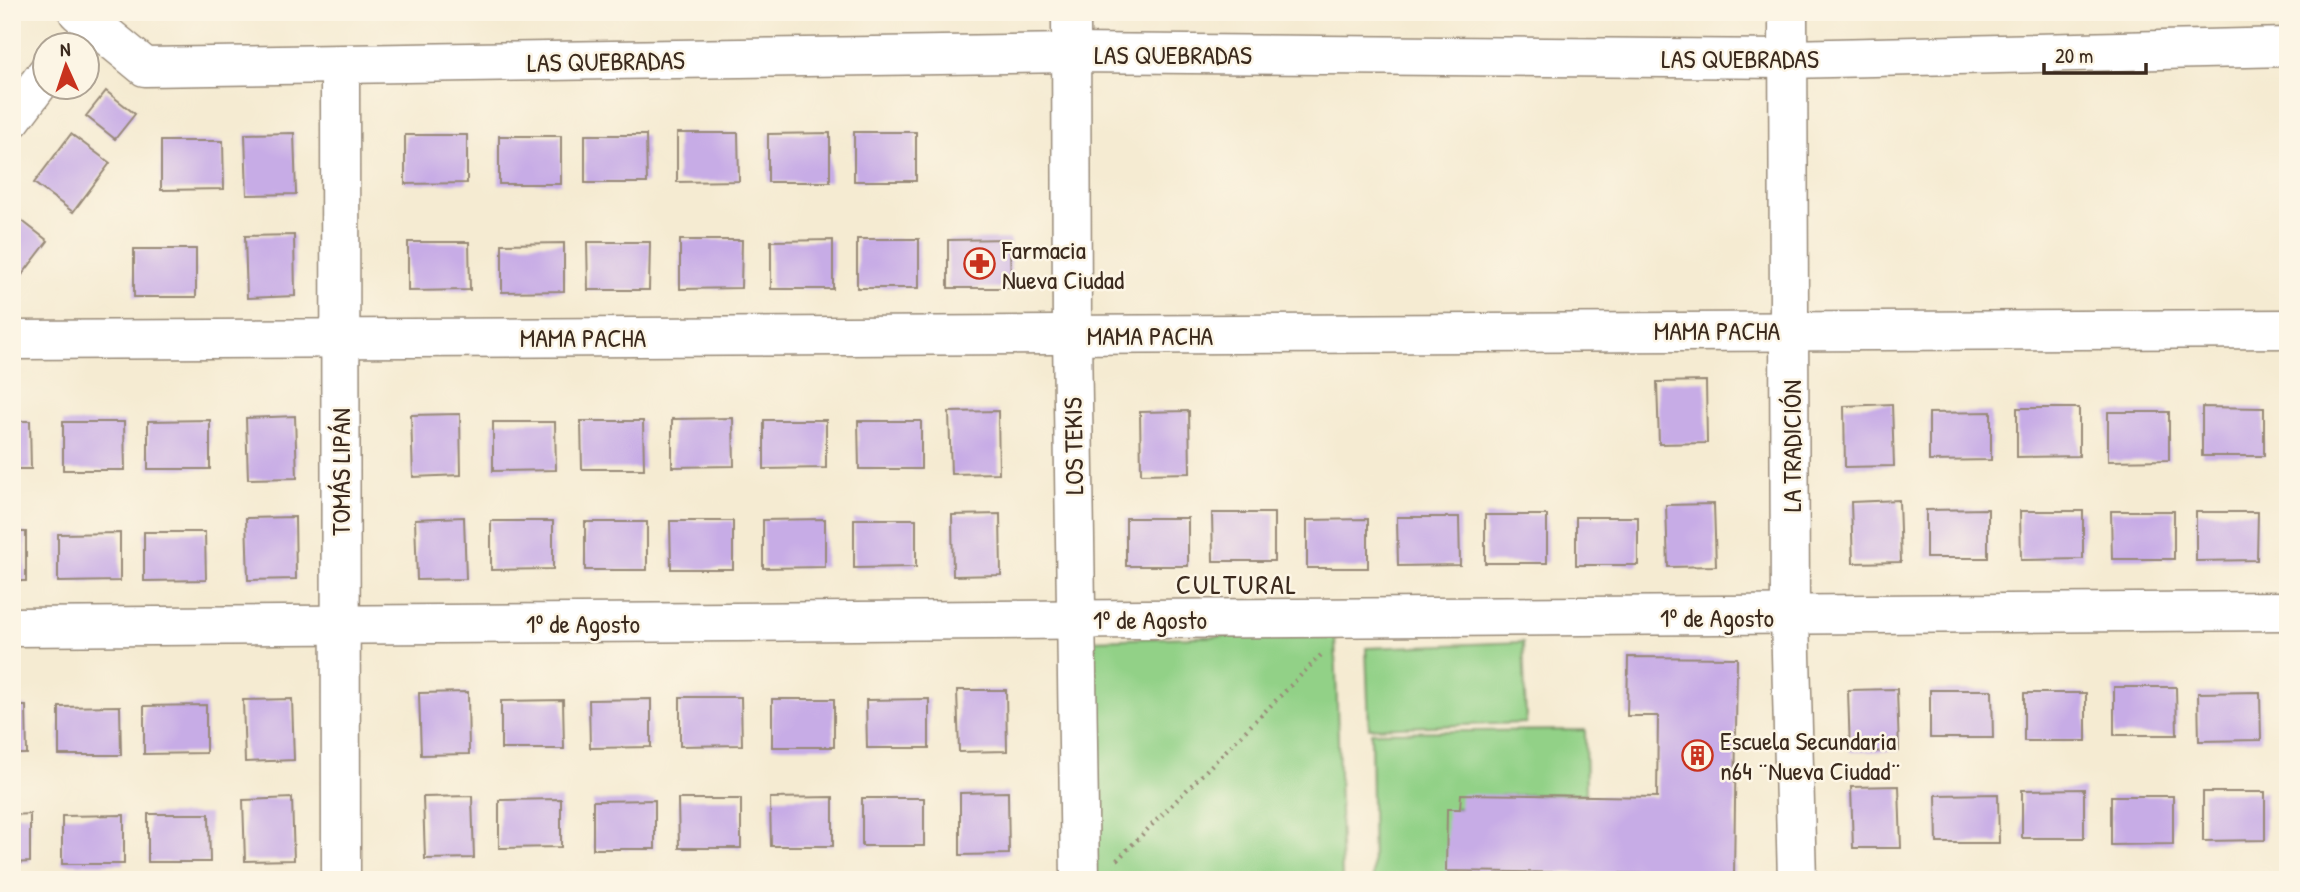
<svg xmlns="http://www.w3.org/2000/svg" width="2300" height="892" viewBox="0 0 2300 892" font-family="'Patrick Hand',sans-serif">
  <rect width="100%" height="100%" fill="#fcf5e5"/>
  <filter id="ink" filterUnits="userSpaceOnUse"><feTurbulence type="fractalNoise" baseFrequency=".0143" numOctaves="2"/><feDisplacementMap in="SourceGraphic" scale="14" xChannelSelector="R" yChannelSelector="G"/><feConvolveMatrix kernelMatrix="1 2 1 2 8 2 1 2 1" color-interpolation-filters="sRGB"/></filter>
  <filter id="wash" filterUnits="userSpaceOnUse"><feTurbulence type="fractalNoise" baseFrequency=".00686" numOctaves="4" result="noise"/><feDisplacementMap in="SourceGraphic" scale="28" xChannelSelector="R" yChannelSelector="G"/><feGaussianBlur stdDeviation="1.57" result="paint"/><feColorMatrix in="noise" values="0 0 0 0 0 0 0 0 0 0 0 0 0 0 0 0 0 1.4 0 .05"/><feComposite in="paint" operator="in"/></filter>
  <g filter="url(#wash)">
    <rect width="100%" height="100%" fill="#f5ebd2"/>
    <!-- green -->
    <g fill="#92d187" stroke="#667e52" stroke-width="2">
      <polygon points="1335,633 1342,880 1096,880 1089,640"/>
      <polygon points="1523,642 1526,723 1369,728 1366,648"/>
      <polygon points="1585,730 1586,794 1468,796 1468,808 1456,808 1457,880 1373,880 1371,732"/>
    </g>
    <g id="blocks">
      <!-- building -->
      <g fill="#c7ace6">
        <polygon points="106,91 135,114 115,139 86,116"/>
        <rect x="854" y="132" width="62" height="49"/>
        <polygon points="294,133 296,194 247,195 245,134"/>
        <polygon points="677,133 738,133 739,181 677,182"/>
        <polygon points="830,133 830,182 768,182 768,134"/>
        <polygon points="71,134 110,163 73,212 34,183"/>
        <polygon points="405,135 467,135 467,183 405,184"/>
        <polygon points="585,135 646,135 647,183 585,183"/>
        <rect x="499" y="136" width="62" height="48"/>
        <polygon points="161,141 223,141 224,189 161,190"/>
        <polygon points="12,213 48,241 12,288"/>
        <polygon points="294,235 295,296 247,298 245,236"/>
        <rect x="857" y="239" width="62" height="49"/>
        <polygon points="1010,239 1011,288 948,288 948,240"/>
        <polygon points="680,240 742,240 741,288 680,289"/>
        <polygon points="833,240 833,289 771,289 771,241"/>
        <polygon points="408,242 469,242 470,290 408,291"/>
        <polygon points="587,242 650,242 649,290 588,290"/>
        <polygon points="564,243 564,291 502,292 502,244"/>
        <rect x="134" y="249" width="62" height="48"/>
        <polygon points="1706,381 1707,443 1659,444 1657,382"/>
        <polygon points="1892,404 1894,466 1845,467 1844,406"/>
        <polygon points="2202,407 2264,408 2264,456 2202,456"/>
        <polygon points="2017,408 2079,408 2079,456 2017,457"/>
        <polygon points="998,411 999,473 951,474 949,412"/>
        <polygon points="1189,411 1190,473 1141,474 1140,412"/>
        <polygon points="1991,412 1991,460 1929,461 1929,413"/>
        <polygon points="2108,412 2169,412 2169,460 2108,461"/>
        <polygon points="460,414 461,475 413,477 411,415"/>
        <polygon points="295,416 297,478 248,479 246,418"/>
        <polygon points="733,418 734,466 672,467 672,419"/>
        <polygon points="210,420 210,469 148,469 148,421"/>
        <polygon points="764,420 826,420 826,468 764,469"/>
        <polygon points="12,421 30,421 31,469 12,469"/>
        <polygon points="581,421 643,421 644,469 582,469"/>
        <polygon points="858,421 921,421 921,469 859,469"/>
        <polygon points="63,422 124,422 125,470 63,470"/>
        <polygon points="493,422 555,422 556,470 493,471"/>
        <polygon points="1899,500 1901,562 1853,563 1851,502"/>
        <polygon points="1714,504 1716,566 1668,567 1666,505"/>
        <polygon points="1988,509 1988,558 1926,558 1926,510"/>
        <polygon points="2020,511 2083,511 2083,559 2021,560"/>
        <polygon points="2111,511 2174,511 2174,559 2112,559"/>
        <polygon points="2196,512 2258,512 2257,560 2196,561"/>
        <polygon points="1212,513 1274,513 1274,561 1213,561"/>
        <polygon points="1000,514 1001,575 953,576 952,515"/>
        <rect x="1485" y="515" width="62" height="48"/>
        <polygon points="295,517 296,579 248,580 246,518"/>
        <polygon points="464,517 466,579 417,580 415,519"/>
        <polygon points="1397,517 1459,517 1460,565 1398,566"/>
        <rect x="1576" y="517" width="62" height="48"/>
        <rect x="1126" y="518" width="62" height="48"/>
        <polygon points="825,519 825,567 763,568 763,520"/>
        <polygon points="854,519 916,519 916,567 854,568"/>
        <polygon points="1368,519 1368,568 1307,568 1307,520"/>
        <polygon points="491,521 553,521 553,569 491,570"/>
        <polygon points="670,521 733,521 733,569 671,569"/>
        <rect x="585" y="522" width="62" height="48"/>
        <rect x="12" y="532" width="14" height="49"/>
        <polygon points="144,532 205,532 206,580 144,581"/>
        <polygon points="120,533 120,581 58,582 58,534"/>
        <polygon points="1628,657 1737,658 1734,875 1446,871 1447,809 1460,809 1461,794 1657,797 1658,716 1627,716"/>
        <polygon points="2114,687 2176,687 2177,735 2114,735"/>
        <polygon points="1897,689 1899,751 1850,752 1848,690"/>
        <polygon points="957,690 1006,690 1007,751 959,752"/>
        <polygon points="1930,690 1992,690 1993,738 1930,738"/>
        <polygon points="468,692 469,754 421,755 419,693"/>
        <polygon points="2260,692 2261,740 2199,741 2198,693"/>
        <rect x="2024" y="693" width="62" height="48"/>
        <polygon points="680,697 741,697 742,745 680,746"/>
        <polygon points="292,699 294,760 245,762 243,700"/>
        <polygon points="651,699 651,747 590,748 589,700"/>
        <rect x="772" y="699" width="62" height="48"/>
        <polygon points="929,699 929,748 867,748 866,700"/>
        <polygon points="563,700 564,749 501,749 501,701"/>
        <polygon points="206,705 206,753 144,754 144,706"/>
        <polygon points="12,706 26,706 27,754 12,754"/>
        <polygon points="120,706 121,755 59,755 59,707"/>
        <polygon points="1899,786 1901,848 1853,848 1851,787"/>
        <polygon points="2084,789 2084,838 2022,838 2022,790"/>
        <polygon points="1008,792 1009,854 960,855 960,793"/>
        <polygon points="2203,792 2265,792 2265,840 2203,841"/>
        <polygon points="1998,794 1999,843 1937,843 1936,795"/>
        <polygon points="472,796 474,858 425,859 423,797"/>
        <polygon points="2111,796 2173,796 2173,844 2111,845"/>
        <polygon points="833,797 833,846 771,846 770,798"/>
        <polygon points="292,798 294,860 245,861 243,800"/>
        <rect x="862" y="798" width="62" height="48"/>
        <polygon points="561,799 561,847 499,848 499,800"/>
        <polygon points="678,799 741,799 741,848 679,848"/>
        <polygon points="655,800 655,849 593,849 593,801"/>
        <polygon points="30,814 30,862 12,863 12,815"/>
        <polygon points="148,814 209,814 210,862 148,862"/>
        <polygon points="124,815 124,864 62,864 62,816"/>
      </g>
    </g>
  </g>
  <g filter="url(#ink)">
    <use href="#blocks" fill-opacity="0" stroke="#988a78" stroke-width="2"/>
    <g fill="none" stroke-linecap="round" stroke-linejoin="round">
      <defs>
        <g id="street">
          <polyline points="78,12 145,67 1071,53 1789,59 2288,47"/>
          <polyline points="1071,12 1072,335 1080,880"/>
          <polyline points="1788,12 1790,617 1797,880"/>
          <polyline points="340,65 341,880"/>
          <polyline points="12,119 46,74"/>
          <polyline points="12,340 2288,329"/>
          <polyline points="12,627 2288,611"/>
        </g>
      </defs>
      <!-- street casing -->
      <use href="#street" stroke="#988a78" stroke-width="41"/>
      <!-- path -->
      <polyline stroke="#988a78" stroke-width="4.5" stroke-dasharray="2 5" stroke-linecap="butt" points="1117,860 1323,653"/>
      <!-- street -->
      <use href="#street" stroke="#fff" stroke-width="38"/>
    </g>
  </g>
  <!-- icons -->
  <defs>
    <symbol id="pharmacy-ring" viewBox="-11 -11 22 22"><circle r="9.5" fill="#fcf5e5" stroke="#c8321e" stroke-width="1.5"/><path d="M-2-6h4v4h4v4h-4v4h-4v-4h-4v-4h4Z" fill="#c8321e"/></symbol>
    <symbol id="building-ring" viewBox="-11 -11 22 22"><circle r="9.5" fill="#fcf5e5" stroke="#c8321e" stroke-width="1.5"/><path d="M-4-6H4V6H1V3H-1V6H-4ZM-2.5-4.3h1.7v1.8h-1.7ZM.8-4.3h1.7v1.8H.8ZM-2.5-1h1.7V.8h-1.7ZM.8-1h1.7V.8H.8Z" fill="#c8321e"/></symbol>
  </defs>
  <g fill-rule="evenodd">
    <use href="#pharmacy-ring" x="962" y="246" width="35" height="35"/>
    <use href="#building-ring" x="1680" y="738" width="35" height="35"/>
  </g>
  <g text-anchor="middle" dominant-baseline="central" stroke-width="5" stroke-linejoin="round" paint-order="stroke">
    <!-- street labels -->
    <g font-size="26" fill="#3b2a1e" stroke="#fcf5e5">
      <text x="1173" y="54">LAS QUEBRADAS</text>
      <text x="1740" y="58">LAS QUEBRADAS</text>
      <text transform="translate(606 61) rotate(-1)">LAS QUEBRADAS</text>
      <text x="1717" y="330">MAMA PACHA</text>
      <text x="1150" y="335">MAMA PACHA</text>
      <text x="583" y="337">MAMA PACHA</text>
      <text transform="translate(1073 446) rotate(-91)">LOS TEKIS</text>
      <text transform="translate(1791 446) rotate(-90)">LA TRADICIÓN</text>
      <text transform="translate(340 472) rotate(-90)">TOMÁS LIPÁN</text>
      <text x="1717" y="617">1º de Agosto</text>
      <text x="1150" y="619">1º de Agosto</text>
      <text x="583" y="623">1º de Agosto</text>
    </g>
    <!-- poi labels -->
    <g font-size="26" fill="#3b2a1e" stroke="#fcf5e5" text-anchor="start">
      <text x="1002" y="249">Farmacia<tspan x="1002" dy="30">Nueva Ciudad</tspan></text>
      <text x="1720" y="740">Escuela Secundaria<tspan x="1720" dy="30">n64 ¨Nueva Ciudad¨</tspan></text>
    </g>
    <!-- neighbourhood labels -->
    <g font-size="28" letter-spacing="2" fill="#3b2a1e" stroke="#fcf5e5">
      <text x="1237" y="584">CULTURAL</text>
    </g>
  </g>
  <!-- margin -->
  <rect width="2300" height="892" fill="none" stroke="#fcf5e5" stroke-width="42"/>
  <!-- north arrow -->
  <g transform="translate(66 66) rotate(357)"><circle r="33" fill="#fcf5e5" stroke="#afa495" stroke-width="2"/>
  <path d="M0-5L12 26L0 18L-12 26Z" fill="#c8321e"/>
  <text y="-10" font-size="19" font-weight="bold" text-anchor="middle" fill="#3b2a1e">N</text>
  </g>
  <!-- scale -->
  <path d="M2044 63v10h102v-10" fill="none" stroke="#3b2a1e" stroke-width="3.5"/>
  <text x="2055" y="63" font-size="21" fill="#3b2a1e" stroke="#fcf5e5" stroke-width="5" paint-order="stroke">20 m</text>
</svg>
